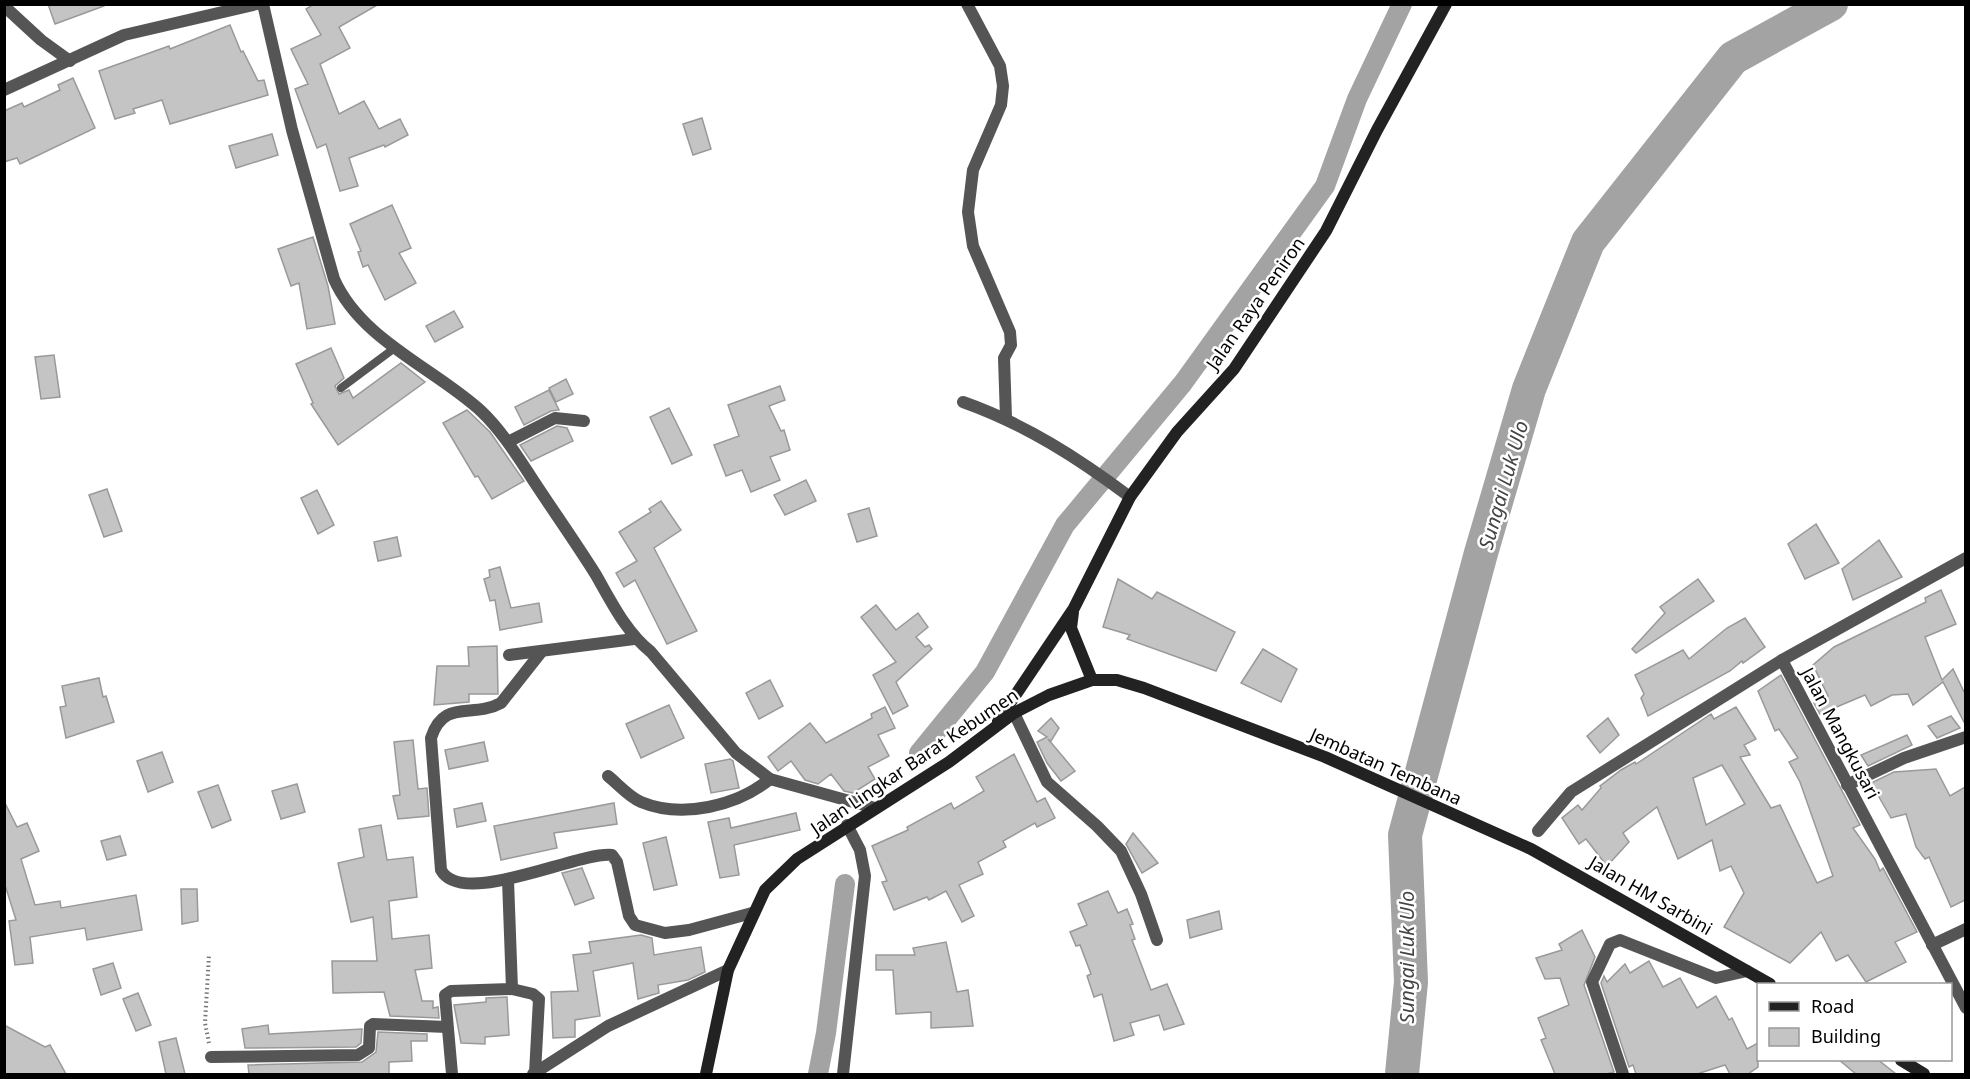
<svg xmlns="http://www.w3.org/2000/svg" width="1970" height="1079" viewBox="0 0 1970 1079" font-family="'Noto Sans',sans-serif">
  <rect width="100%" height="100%" fill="#fff"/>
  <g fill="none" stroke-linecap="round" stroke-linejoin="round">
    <!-- canal -->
    <g stroke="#a3a3a3" stroke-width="20">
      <polyline points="919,753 985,672 1065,525 1183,383 1325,186 1357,99 1402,4"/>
      <polyline points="818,1074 826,1033 845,884"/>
    </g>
    <!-- river -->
    <polyline stroke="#a3a3a3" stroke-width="34" points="1402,1074 1411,982 1405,835 1481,553 1529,389 1588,242 1733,58 1831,4"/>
  </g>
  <!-- building -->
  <g fill="#c4c4c4" stroke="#999" stroke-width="1.5" fill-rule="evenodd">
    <polygon points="48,4 104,4 104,6 55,24"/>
    <polygon points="314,4 379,4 339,27 350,48 320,64 339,114 364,101 379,129 400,119 408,135 385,147 384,145 349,158 358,186 340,191 326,144 317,148 295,89 308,84 291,49 321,35 306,9"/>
    <polygon points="230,25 241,52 243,51 258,81 264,80 268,95 170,124 162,100 133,109 135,113 115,119 99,71 169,46 170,49"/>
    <polygon points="73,78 95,128 20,164 17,158 4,162 4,111 22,103 24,107 60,90 58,85"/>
    <polygon points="702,118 711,149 693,155 683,124"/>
    <polygon points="272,134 278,155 236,168 229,146"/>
    <polygon points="392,205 411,248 399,253 416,283 385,300 368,265 363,267 358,252 361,251 350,224"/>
    <polygon points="313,237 328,286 335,324 307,329 299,283 291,286 278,249"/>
    <polygon points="454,311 463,327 435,342 426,326"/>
    <polygon points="331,348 344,378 335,386 339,394 349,390 353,398 401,363 425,382 338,445 311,404 313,403 296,364"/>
    <polygon points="54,355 60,397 41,399 35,357"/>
    <polygon points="566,379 573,394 556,402 549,388"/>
    <polygon points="780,386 785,400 769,406 781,431 784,430 790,450 770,457 780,480 751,492 742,470 726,476 714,445 739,436 728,405"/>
    <polygon points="549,390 559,410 551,411 524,425 515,407"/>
    <polygon points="669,408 692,455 672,464 650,417"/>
    <polygon points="467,410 490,432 524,481 492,499 478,476 475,477 443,423"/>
    <polygon points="557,426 567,428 573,441 531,461 520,445"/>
    <polygon points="806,480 816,501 785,515 774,495"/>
    <polygon points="107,489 122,531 104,537 89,495"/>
    <polygon points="317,490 334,525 318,534 301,498"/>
    <polygon points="661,501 681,530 654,548 697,631 667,644 635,580 624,587 616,573 637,561 619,532 651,512 649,509"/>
    <polygon points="869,508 877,536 857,542 848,514"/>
    <polygon points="1816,524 1839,563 1805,579 1788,544"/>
    <polygon points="397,537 401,556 378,561 374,542"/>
    <polygon points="1879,540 1902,577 1853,600 1842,569"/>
    <polygon points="500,567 511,608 539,603 542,622 500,630 495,600 490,601 484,579 490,577 489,570"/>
    <polygon points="1118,579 1152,599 1157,592 1235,632 1216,671 1127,639 1130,635 1103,627"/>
    <polygon points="1698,579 1714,601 1636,653 1632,649 1665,613 1660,607"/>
    <polygon points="1941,590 1956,624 1925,637 1942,680 1953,669 1965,694 1965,724 1943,682 1913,705 1908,694 1892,695 1871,706 1865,695 1820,714 1814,703 1828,696 1813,665 1834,647 1926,602 1925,598"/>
    <polygon points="876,605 896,630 918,613 928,627 916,637 925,647 929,645 932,649 896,682 908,706 893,714 873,675 896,662 861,617"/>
    <polygon points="1745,618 1765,647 1743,663 1742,661 1730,671 1648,716 1641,698 1644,694 1635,675 1683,650 1689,659 1727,628"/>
    <polygon points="497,646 498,694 469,694 469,702 434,705 437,666 469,666 468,647"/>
    <polygon points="1263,649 1297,669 1281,702 1241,683"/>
    <path d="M1781,675L1860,825L1853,828L1875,859L1880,871L1883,868L1917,932L1895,942L1906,962L1866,982L1848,955L1836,961L1821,932L1790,963L1724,927L1744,893L1731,866L1720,871L1712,840L1678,859L1657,807L1623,833L1629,842L1607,866L1586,839L1579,844L1562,818L1578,805L1582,810L1601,788L1600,786L1621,770L1635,762L1636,764L1711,714L1714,719L1736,707L1756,739L1744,745L1750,755L1740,757L1771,808L1780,805L1817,883L1833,876L1800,782L1789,762L1798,758L1779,729L1775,731L1758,691ZM1722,765L1745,804L1706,825L1693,778Z"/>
    <polygon points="99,678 103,697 106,696 114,722 66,738 60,707 66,706 62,686"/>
    <polygon points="770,680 783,706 759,719 746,693"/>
    <polygon points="669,705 684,738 641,758 626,724"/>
    <polygon points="885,707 895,728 878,735 889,756 868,767 875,779 853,793 844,791 831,774 818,784 805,780 791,761 778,771 768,757 810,723 826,743 872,718 871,714"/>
    <polygon points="1951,716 1960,728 1937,738 1928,726"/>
    <polygon points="1051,718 1059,728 1051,741 1048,739 1075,771 1061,781 1047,763 1037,742 1047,737 1038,731"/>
    <polygon points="1608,718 1619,735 1600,753 1587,736"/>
    <polygon points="1907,735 1912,745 1868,766 1861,755"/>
    <polygon points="413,740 418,789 427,788 429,816 398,819 393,796 400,795 394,742"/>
    <polygon points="484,742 488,761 449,769 445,750"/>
    <polygon points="162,752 173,782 148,792 137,761"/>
    <polygon points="1014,754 1037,802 1045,798 1055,818 1037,827 1035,823 1003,841 1006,847 978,862 983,874 959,885 974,916 962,922 946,891 929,900 927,897 894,910 882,882 887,881 872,846 908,830 907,827 951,803 954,809 984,791 976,777"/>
    <polygon points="730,759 733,761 739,788 711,793 705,764"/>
    <polygon points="1936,769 1950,796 1965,787 1965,900 1951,907 1929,857 1925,859 1916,847 1906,814 1891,818 1871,783 1894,772"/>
    <polygon points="297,784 305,812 281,819 272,791"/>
    <polygon points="218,785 231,820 212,828 198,792"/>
    <polygon points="4,801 17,827 27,823 39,851 21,859 35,905 60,901 61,908 136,895 142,930 87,940 85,928 30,937 33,963 15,965 9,921 16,920 4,882"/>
    <polygon points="482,803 486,821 457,827 454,809"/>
    <polygon points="614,803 617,824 554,833 557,848 501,860 494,826"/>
    <polygon points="796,813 800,830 734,845 739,875 720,878 708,822 729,818 731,828"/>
    <polygon points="381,825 387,860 413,857 417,897 389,901 392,939 429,935 432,968 415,970 422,1001 433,1001 433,1008 438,1007 439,1018 390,1016 384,992 333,993 332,961 377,961 373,917 351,922 338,863 364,857 359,829"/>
    <polygon points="1133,833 1158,863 1142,873 1126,844"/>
    <polygon points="120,836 126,855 107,860 101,841"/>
    <polygon points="666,837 677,885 654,890 643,843"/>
    <polygon points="582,868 594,898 575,905 562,873"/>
    <polygon points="181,889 197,889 198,921 182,924"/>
    <polygon points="1108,891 1118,913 1127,909 1133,924 1130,925 1135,939 1132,940 1151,990 1167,984 1184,1024 1164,1030 1159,1015 1130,1023 1134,1035 1114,1041 1102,994 1094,997 1087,976 1091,974 1080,945 1076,946 1070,932 1087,925 1078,904"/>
    <polygon points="1219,911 1222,929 1190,938 1187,920"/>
    <polygon points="1582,930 1595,957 1584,985 1614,1072 1606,1074 1555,1074 1541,1040 1546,1038 1538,1018 1569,1005 1560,978 1545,979 1536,958 1562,950 1559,944"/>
    <polygon points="641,935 652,938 654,955 701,947 705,972 688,980 658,985 659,993 638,999 633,963 593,971 600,1016 575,1020 575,1037 553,1038 551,992 578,991 573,955 591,953 589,942"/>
    <polygon points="946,942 957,992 968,990 973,1026 931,1028 931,1012 896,1014 893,970 876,970 876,955 915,955 913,948"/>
    <polygon points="1649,961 1663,987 1680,978 1697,1008 1716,996 1729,1020 1732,1018 1747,1049 1758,1043 1758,1067 1748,1074 1730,1074 1725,1065 1697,1074 1636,1074 1633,1065 1629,1067 1601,983 1604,976 1607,982 1625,964 1630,973"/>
    <polygon points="113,963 121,988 101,995 93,969"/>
    <polygon points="138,993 151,1025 136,1031 123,999"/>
    <polygon points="507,997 509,1035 485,1037 485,1044 461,1043 454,1005 486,1002 486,998"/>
    <polygon points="4,1025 45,1047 50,1045 66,1074 4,1074"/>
    <polygon points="268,1025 269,1034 362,1029 361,1043 356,1047 245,1048 242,1029"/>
    <polygon points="378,1032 427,1034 427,1041 411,1041 412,1061 389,1062 389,1074 249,1074 248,1065 362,1062 376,1052"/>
    <polygon points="176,1038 185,1074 166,1074 159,1042"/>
    <polygon points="1838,1059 1877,1059 1896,1074 1856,1074"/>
  </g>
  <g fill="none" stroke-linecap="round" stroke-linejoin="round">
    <!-- path -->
    <polyline stroke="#777" stroke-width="4" stroke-dasharray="1.5 3" stroke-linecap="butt" points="209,1043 205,1023 209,955"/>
    <!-- service -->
    <polyline stroke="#555" stroke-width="8" points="341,388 396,347"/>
    <!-- minor -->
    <g stroke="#555" stroke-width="12">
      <path d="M263,4L292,130L334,279C361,340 434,368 481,411C502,431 518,457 533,480C554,512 576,543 596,575C612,603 626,632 651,652L736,753L770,779L875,808"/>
      <polyline points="967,4 1000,66 1003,86 1001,105 973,170 968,212 973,246 1010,332 1011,345 1004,358 1006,418"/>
      <polyline points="4,6 41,40 70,61"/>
      <polyline points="4,90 124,35 257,4"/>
      <path d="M963,402C1025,424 1078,458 1130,497"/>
      <polyline points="508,442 555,418 584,421"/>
      <path d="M542,651L501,703C472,719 444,698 431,738L441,870C462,909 578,851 612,855L617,862L629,916L635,925L665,933L689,930L752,913"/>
      <polyline points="509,655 634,639"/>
      <polyline points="1014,713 1047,782 1097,826 1121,851 1141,894 1157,940"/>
      <path d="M608,776C618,784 629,797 641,802C682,819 737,806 770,779"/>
      <polyline points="1847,785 1904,758 1966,737"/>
      <polyline points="1538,831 1571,792 1782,660"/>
      <polyline points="1932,945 1966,929"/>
      <polyline points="512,989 533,994 539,999 535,1073"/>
      <polyline points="211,1057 358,1055 369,1048 370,1026 373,1024 447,1027"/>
      <polyline points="452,1074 445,995 451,991 512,989 508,880"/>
      <polyline points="533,1074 608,1026 728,970"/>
      <polyline points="843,1074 865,876 860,850 847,825"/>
      <polyline points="1623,1074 1592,982 1610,944 1620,940 1716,978 1747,971"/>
    </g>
    <!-- tertiary -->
    <polyline stroke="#555" stroke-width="12" points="1966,558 1782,660 1966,1008"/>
    <!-- secondary -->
    <g stroke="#222" stroke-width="12">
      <polyline points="1073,612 1071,628 1092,680"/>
      <polyline points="998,721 1074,608 1130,497 1177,432 1234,369 1326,231 1377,130 1446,4"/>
      <polyline points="1901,1060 1924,1074"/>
      <polyline points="706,1074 728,970 765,890 797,859 949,762 1014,713 1049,695 1092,680 1117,680 1144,688 1325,757 1531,849 1770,984"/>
    </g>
  </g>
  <g text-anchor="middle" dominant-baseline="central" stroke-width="5" stroke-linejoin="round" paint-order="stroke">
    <!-- street labels -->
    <g font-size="18" fill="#000" stroke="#fff">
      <text transform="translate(1255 303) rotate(-55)">Jalan Raya Peniron</text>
      <text transform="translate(1841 733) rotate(62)">Jalan Mangkusari</text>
      <text transform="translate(914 761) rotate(-34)">Jalan Lingkar Barat Kebumen</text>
      <text transform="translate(1386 766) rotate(24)">Jembatan Tembana</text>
      <text transform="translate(1651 895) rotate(30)">Jalan HM Sarbini</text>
    </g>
    <!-- water labels -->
    <g font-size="20" font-style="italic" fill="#444" stroke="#fff">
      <text transform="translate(1503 485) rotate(-74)">Sungai Luk Ulo</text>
      <text transform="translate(1406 957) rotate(-90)">Sungai Luk Ulo</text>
    </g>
  </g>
  <!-- border -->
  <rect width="1970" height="1079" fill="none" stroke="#000000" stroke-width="12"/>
  <!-- legend -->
  <rect x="1757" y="983" width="195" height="78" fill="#ffffff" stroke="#999999" stroke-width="1.5"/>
  <rect x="1769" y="1002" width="30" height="9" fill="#222222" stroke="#999999" stroke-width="1.5"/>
  <text x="1811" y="1013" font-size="18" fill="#000000">Road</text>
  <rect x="1769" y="1028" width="30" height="18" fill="#c4c4c4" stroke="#999999" stroke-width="1.5"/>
  <text x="1811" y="1043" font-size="18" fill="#000000">Building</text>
</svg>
